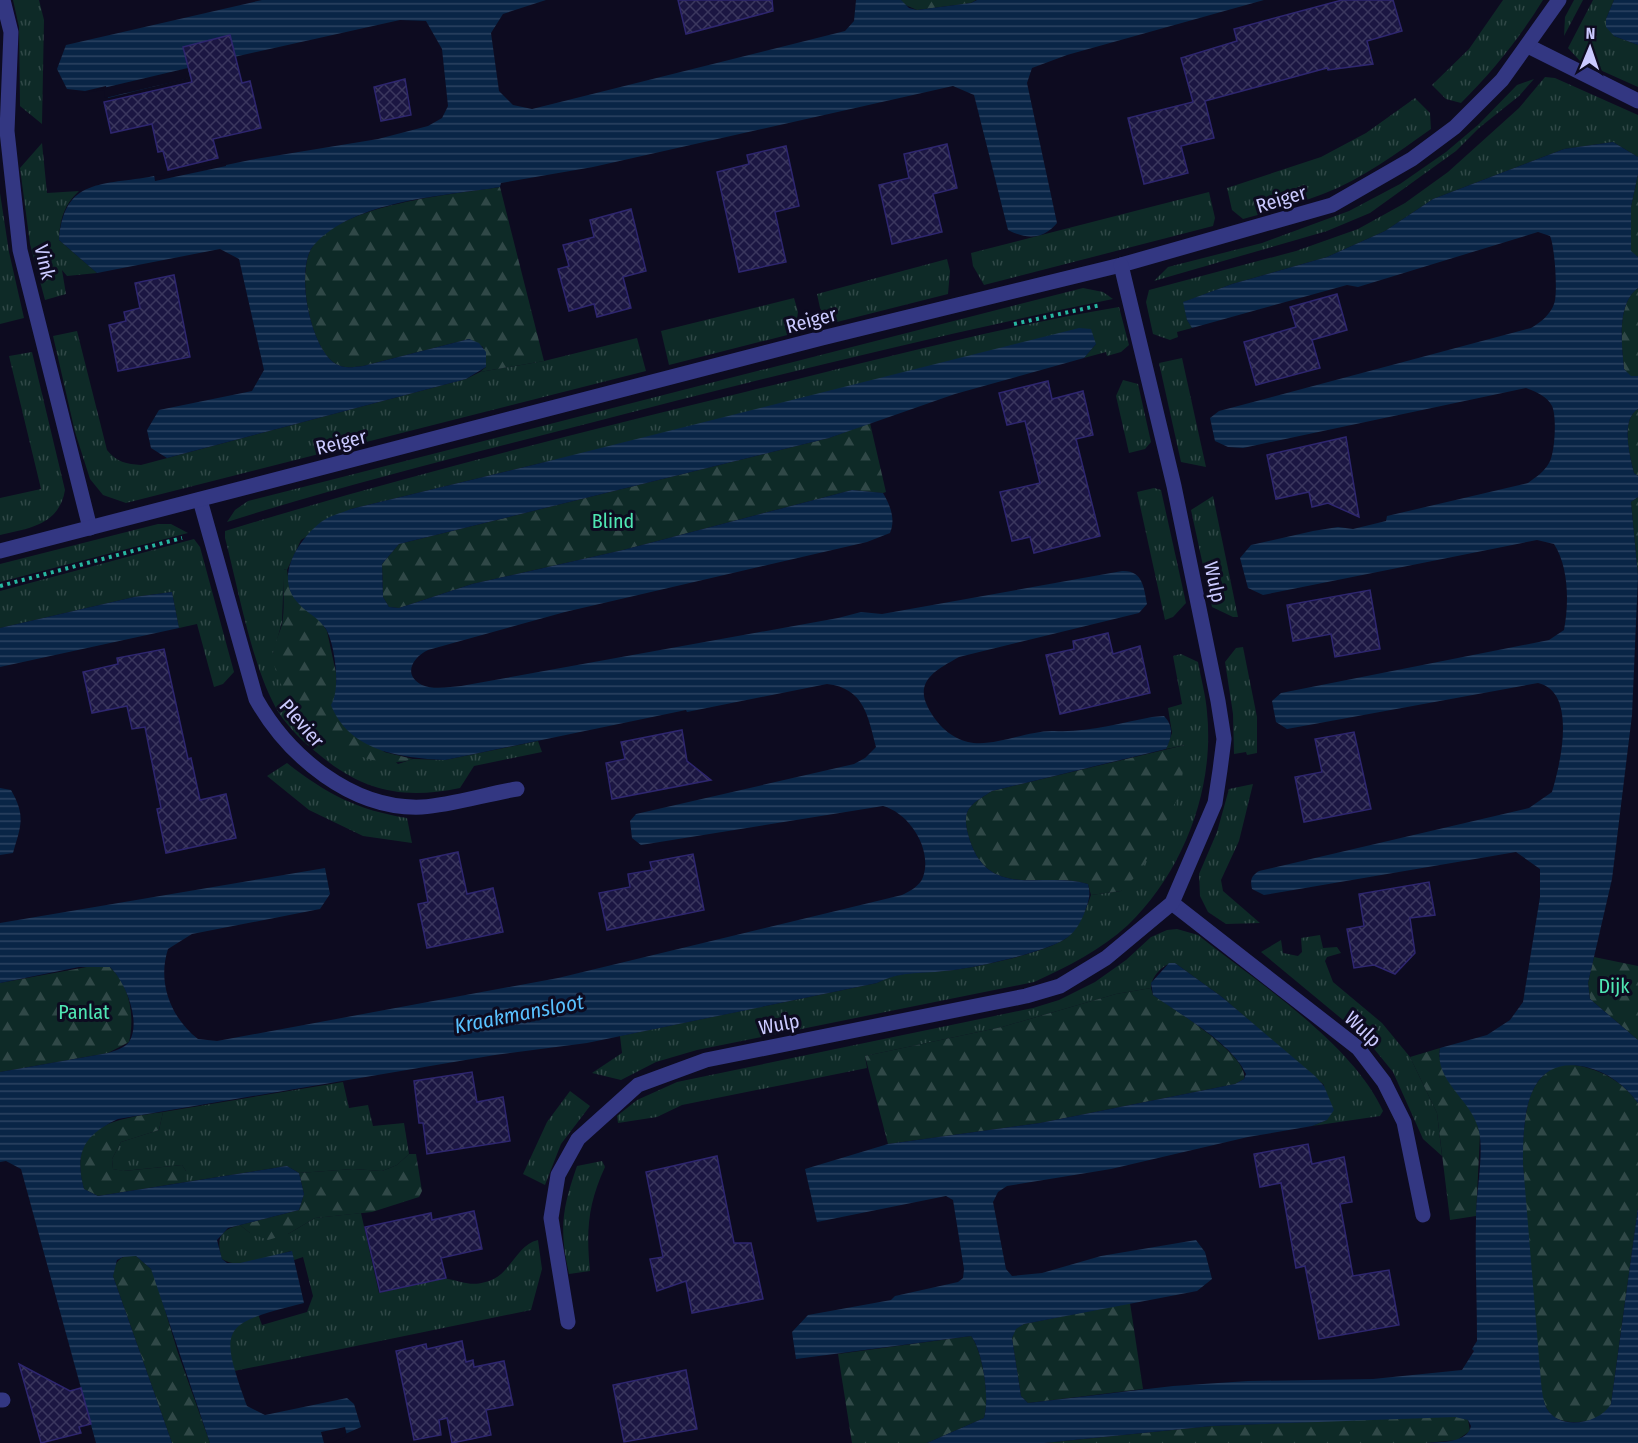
<svg xmlns="http://www.w3.org/2000/svg" width="1638" height="1443" viewBox="0 0 1638 1443" font-family="'Fira Sans Condensed',sans-serif">
  <defs>
    <pattern id="grass-tufts" width="24" height="20" patternUnits="userSpaceOnUse" patternTransform="scale(1.5)"><rect width="24" height="20" fill="#0e2a27"/><path d="M3 7l-1-3M5 7V3M7 7l1-3M15 17l-1-3M17 17v-4M19 17l1-3" fill="none" stroke="#304847"/></pattern>
    <pattern id="forest-firs" width="22" height="20" patternUnits="userSpaceOnUse" patternTransform="scale(1.5)"><rect width="22" height="20" fill="#0e2a27"/><path d="M5 1l3.5 6h-7zM16 11l3.5 6h-7z" fill="#304847"/></pattern>
    <pattern id="water-rules" width="6" height="5" patternUnits="userSpaceOnUse" patternTransform="scale(1.5)"><rect width="6" height="5" fill="#092546"/><path d="M0 2.5h6" fill="none" stroke="#2c4362"/></pattern>
    <pattern id="building-cross-hatch" width="8" height="8" patternUnits="userSpaceOnUse" patternTransform="scale(1.5)"><rect width="8" height="8" fill="#1b1642"/><path d="M0 0l8 8M0 8l8-8" fill="none" stroke="#3b375e"/></pattern>
  </defs>
  <rect width="100%" height="100%" fill="#0d0b20"/>
  <!-- grass -->
  <g fill="url(#grass-tufts)">
    <polygon points="13,0 39,0 44,20 42,124 20,106 19,27"/>
    <path d="M1503,0H1543C1519,39 1493,71 1461,103L1446,99L1432,85L1469,49Z"/>
    <polygon points="1574,0 1583,0 1564,36 1565,17"/>
    <polygon points="1593,0 1614,0 1606,19 1614,36 1638,45 1638,87 1580,61 1568,48"/>
    <polygon points="1545,77 1555,78 1638,115 1638,157 1613,142 1564,149 1433,199 1385,231 1327,257 1232,284 1184,302 1187,320 1192,328 1177,332 1178,337 1170,340 1153,334 1146,302 1149,290 1296,251 1358,229 1405,203 1448,172 1519,108"/>
    <polygon points="1534,79 1519,96 1479,128 1456,151 1370,213 1327,231 1154,281 1168,267 1262,243 1349,211 1400,184 1446,152 1479,124 1517,85"/>
    <path d="M1415,98L1430,113L1431,129C1397,153 1362,179 1323,194C1297,204 1270,212 1243,219L1232,210L1227,188L1321,157L1366,133Z"/>
    <path d="M42,143L47,193L79,191C64,205 60,219 59,240L97,273L67,276L62,270L66,294L45,300L30,244L20,168Z"/>
    <polygon points="1209,192 1215,218 1213,226 984,285 973,266 971,253"/>
    <polygon points="0,193 9,252 24,318 0,324"/>
    <polygon points="947,259 950,271 948,294 829,324 820,308 817,294"/>
    <path d="M1083,288L1103,292L1113,299C937,335 764,378 590,423C469,454 347,484 227,522L235,510L248,501Z"/>
    <polygon points="794,298 798,312 795,333 669,365 661,331"/>
    <path d="M1119,307L1129,345L1121,352L1107,356L1106,352L1084,358L1096,344L541,463L351,509L301,540L287,570L284,569L282,622L273,654L398,764L413,759L445,760L538,741L542,752L474,766L460,788C401,800 362,791 316,752C303,742 288,727 279,713C253,672 238,587 225,538V531C398,478 574,434 749,391C872,361 994,328 1119,307Z"/>
    <path d="M77,331L107,450C116,462 127,464 141,465L466,379L480,372L544,361L637,338L646,371L126,503L103,495L90,479L75,432L53,336Z"/>
    <path d="M32,352L65,490C59,525 30,528 0,535V498L41,489L9,356Z"/>
    <polygon points="1182,358 1206,467 1181,462 1159,363"/>
    <polygon points="1123,380 1138,384 1151,442 1145,449 1129,453 1116,396"/>
    <polygon points="1154,488 1161,490 1186,603 1173,617 1165,620 1137,492"/>
    <polygon points="1213,496 1238,617 1233,617 1212,607 1191,510"/>
    <polygon points="158,524 171,524 188,533 0,582 0,564"/>
    <polygon points="194,539 200,547 234,672 223,684 214,687 197,624 179,628 172,592 134,597 0,628 0,591"/>
    <polygon points="1243,647 1257,717 1257,753 1247,755 1246,752 1234,754 1233,714 1225,662 1236,648"/>
    <path d="M1181,654L1198,662C1201,679 1206,696 1207,712C1215,789 1183,872 1128,925C1101,950 1067,967 1034,982L697,1050L656,1062L621,1080L592,1073L622,1053L620,1036L877,983C899,971 920,973 944,971C969,969 1054,952 1070,935C1081,923 1086,909 1091,895L1121,891L1185,745L1166,749L1172,733L1168,708L1182,704L1173,656Z"/>
    <path d="M287,763C327,794 357,810 407,818L412,843L363,836L309,810L267,776Z"/>
    <polygon points="1253,784 1239,841 1221,880 1223,891 1260,923 1226,924 1208,912 1200,896 1199,874 1217,832 1229,789"/>
    <path d="M1177,929L1198,935C1257,982 1352,1043 1383,1111L1380,1116L1312,1126L1327,1120L1324,1085L1222,997L1175,963C1163,963 1151,977 1151,988L1116,994L1002,1027L865,1056L867,1068L682,1105L657,1117L618,1123L617,1116L637,1100L677,1082L1033,1008L1059,1000L1095,982L1126,960L1151,937L1167,930Z"/>
    <polygon points="1320,935 1323,948 1337,947 1341,953 1327,957 1325,961 1333,982 1382,1023 1410,1057 1437,1113 1442,1156 1423,1139 1393,1072 1366,1039 1261,952 1281,940 1283,953 1298,956 1302,952 1301,938"/>
    <polygon points="343,1082 349,1108 368,1105 373,1126 404,1123 409,1154 397,1165 382,1171 353,1169 299,1173 287,1166 186,1182 186,1171 182,1165 123,1171 113,1169 112,1159 121,1142 159,1130 163,1112"/>
    <polygon points="570,1091 590,1106 561,1144 545,1185 523,1174 547,1122"/>
    <path d="M602,1161L605,1167C588,1204 586,1230 590,1271L569,1274C559,1229 562,1209 577,1166Z"/>
    <path d="M361,1213L379,1293C394,1290 435,1277 448,1279C465,1282 470,1287 489,1281C511,1274 516,1245 538,1240L542,1269L531,1310L234,1371C224,1341 229,1326 258,1314L262,1325L307,1312L313,1296L303,1257L294,1260L291,1251C272,1256 239,1271 222,1259C216,1239 219,1230 240,1225L250,1233L288,1234L315,1218Z"/>
  </g>
  <!-- forest -->
  <g fill="url(#forest-firs)">
    <polygon points="901,0 976,0 971,3 917,10 903,4"/>
    <polygon points="1638,174 1638,257 1631,252 1631,207"/>
    <path d="M500,187L544,361L480,372L486,367L483,347L469,339L363,366C354,367 344,369 336,364C310,349 295,270 313,246C345,203 450,195 500,187Z"/>
    <path d="M1638,288V376L1631,377L1624,369C1622,345 1616,304 1638,288Z"/>
    <path d="M1638,409V476L1634,473C1630,456 1620,420 1638,409Z"/>
    <polygon points="870,423 886,492 883,493 852,490 623,550 472,584 399,608 389,607 383,597 382,564 399,544 829,438"/>
    <polygon points="1638,497 1638,576 1631,502"/>
    <path d="M283,569L287,570L290,590L299,604L317,616L327,631L336,673V698L376,750L413,759C359,779 277,711 273,656C273,646 279,634 282,625C285,608 283,587 283,569Z"/>
    <path d="M1185,745L1181,792L1140,872L1121,891L1091,895L1088,884C1043,870 986,903 968,834C961,808 972,804 992,791Z"/>
    <polygon points="1594,957 1638,966 1638,1040 1590,999 1588,983"/>
    <path d="M92,966L110,967C130,986 135,1016 129,1042L108,1053L0,1072V983Z"/>
    <path d="M1151,988L1153,995C1172,1008 1250,1056 1244,1079L1235,1084L1040,1123L888,1144L865,1056L1002,1027L1116,994Z"/>
    <polygon points="1440,1048 1439,1056 1475,1116 1480,1134 1476,1216 1450,1220 1437,1113 1410,1057"/>
    <path d="M1562,1064C1593,1065 1620,1078 1638,1103V1208L1611,1404L1605,1415C1590,1423 1557,1428 1547,1409C1538,1392 1538,1356 1536,1336C1532,1294 1528,1251 1526,1209C1523,1173 1520,1139 1528,1104C1533,1085 1543,1071 1562,1064Z"/>
    <path d="M163,1112L159,1130L121,1142L112,1159L113,1169L124,1171L182,1165L186,1171V1182L98,1196L84,1189C67,1126 113,1119 163,1112Z"/>
    <polygon points="409,1154 416,1154 422,1191 419,1197 372,1212 315,1218 288,1234 268,1240 250,1233 240,1225 299,1210 304,1194 299,1173 353,1169 382,1171 397,1165"/>
    <path d="M136,1256L151,1269L155,1277L178,1353L210,1443H172L113,1276C114,1261 121,1254 136,1256Z"/>
    <polygon points="1130,1303 1143,1389 1028,1403 1021,1396 1012,1338 1015,1329 1024,1324"/>
    <path d="M971,1336C983,1352 990,1399 984,1418L927,1443H852L838,1354Z"/>
    <polygon points="1420,1417 1463,1417 1468,1420 1470,1431 1457,1440 1426,1443 1044,1443 1212,1426"/>
  </g>
  <!-- water -->
  <g fill="url(#water-rules)">
    <path d="M262,0H546L503,14L491,33L499,91L513,105L532,109L845,31L854,21L856,0H901L909,8L917,10L971,3L977,0H1264L1067,55L1032,68L1027,83L1057,223C1044,239 1027,240 1008,230L974,95L953,86L593,167L501,183L500,187C444,196 354,200 314,245C294,267 310,349 336,364C344,369 353,367 363,366L469,339L479,343L486,352V367L466,379L167,458L151,448L147,430L159,410L252,391L264,370L239,259L220,249L97,273L59,240C64,177 102,186 154,176L159,179L250,160L378,139L428,126L442,118L448,106L442,49L426,21L400,20L234,57L236,66L108,98L106,86L85,91L67,89L57,69L66,45Z"/>
    <polygon points="1614,0 1638,0 1638,45 1614,36 1606,27 1606,19"/>
    <path d="M1613,142L1638,157V174L1631,207V251L1638,257V288C1616,304 1622,345 1624,369L1631,376H1638V409C1620,420 1630,456 1634,473L1638,476V497L1631,502L1638,576L1632,715L1612,879L1588,983L1590,999L1638,1040V1103C1625,1085 1607,1072 1586,1067C1524,1054 1523,1121 1523,1164L1541,1382C1542,1390 1543,1402 1547,1409C1560,1431 1599,1424 1611,1404L1638,1208V1443H1426C1440,1442 1468,1443 1471,1426L1468,1420L1455,1417L1212,1426L1044,1443H927L984,1418C990,1399 983,1351 971,1336L796,1359L792,1332L808,1315L891,1300L895,1296L958,1282L963,1278L964,1269L953,1200L946,1196L817,1222L805,1169L888,1144L1040,1123L1235,1084L1244,1079L1246,1074C1231,1042 1182,1016 1153,995L1151,983L1169,963H1175L1222,997L1315,1076L1324,1086L1334,1110L1327,1120L1312,1126L1248,1137L1111,1169L1007,1186L998,1192L993,1202L1006,1269L1012,1276L1042,1273L1101,1256L1196,1240L1205,1252L1212,1279L1197,1291L1024,1324L1016,1329L1012,1338L1021,1396L1028,1403L1173,1386L1248,1381L1373,1379L1462,1370L1474,1351L1472,1349L1477,1341C1477,1300 1475,1259 1476,1218C1476,1192 1484,1155 1479,1131C1472,1099 1434,1082 1440,1048L1487,1035L1510,1020L1523,1002L1540,897V869L1516,852L1264,895L1252,889C1250,880 1251,876 1259,871L1529,808L1552,792C1560,765 1578,692 1538,683L1287,729L1276,722L1272,701L1281,693L1549,640L1564,630C1569,604 1569,567 1554,544L1537,540L1263,595L1248,588L1240,558L1251,545L1313,531L1338,527L1353,529L1386,521L1387,516L1528,483C1536,477 1544,472 1549,463C1555,454 1557,416 1552,406C1547,396 1536,392 1526,388L1243,448L1228,447L1215,441L1210,418L1219,411L1531,328C1541,322 1550,315 1554,304C1558,295 1555,247 1550,236L1538,232L1358,287L1347,285L1192,328L1187,320L1183,302L1232,284L1327,257L1385,231L1433,199L1564,149Z"/>
    <path d="M1079,328L1091,329L1096,344L1084,358L955,394L829,438L399,544L382,564L383,597L389,607L399,608L472,584L623,550L852,490L883,493C890,505 896,519 890,533L867,542L565,612L428,650C413,657 402,675 422,685C433,690 450,687 461,686L838,618L861,612L882,614L1122,571C1143,570 1144,588 1147,604L1139,613L959,657C942,667 916,678 926,703C933,720 949,738 968,742C993,748 1028,730 1054,731C1085,733 1120,723 1152,717L1164,716C1174,726 1172,737 1166,749L992,791C972,804 961,808 968,834C986,903 1043,870 1088,884C1091,895 1089,900 1085,911C1082,920 1076,931 1068,937C1049,952 970,969 944,971C920,974 900,971 877,983L587,1043L495,1055L118,1119C84,1135 74,1152 84,1189L98,1196L287,1166L299,1173L304,1194L299,1210L228,1228L217,1240L222,1259L227,1263H240L292,1251L304,1303C223,1324 217,1324 247,1406L265,1415L347,1398L354,1404L361,1427L325,1443H210L151,1269L136,1256L123,1257L117,1260L113,1276L172,1443H96L21,1169L6,1161L0,1162V1072L108,1053C114,1051 125,1048 129,1042C142,1022 125,981 110,967H79L0,983V923L325,868L330,894L320,909L192,934L168,949C157,983 171,1018 198,1039L217,1041L558,978L902,895C910,891 920,886 923,877C933,849 909,813 883,806L641,845L632,838L630,821L636,814L854,764L865,758L876,747C868,716 864,688 827,684L687,712L686,710L445,760C400,758 349,751 331,705C341,689 335,645 326,629C318,617 308,614 299,604C273,578 298,540 321,522C329,516 341,513 351,509L541,463Z"/>
    <polygon points="172,592 179,628 0,667 0,628 134,597"/>
    <path d="M0,788L11,790C26,816 21,826 13,853L0,855Z"/>
  </g>
  <!-- pier -->
  <g fill="#0d0b20">
    <polygon points="188,68 190,78 105,98 104,90 82,93"/>
    <polygon points="226,162 226,166 155,181 154,174 159,176"/>
    <polygon points="345,1427 347,1436 332,1443 324,1443 321,1432"/>
  </g>
  <!-- building -->
  <g fill="url(#building-cross-hatch)" stroke="#2e266f" stroke-width="1.5">
    <polygon points="678,0 772,0 773,11 686,34"/>
    <polygon points="1342,0 1393,0 1402,31 1367,41 1373,64 1328,70 1327,68 1205,101 1214,138 1181,146 1188,173 1144,184 1128,118 1193,102 1181,58 1237,41 1234,29"/>
    <polygon points="230,35 242,83 250,81 261,128 213,139 218,158 168,170 163,151 158,152 152,124 111,133 104,102 192,82 183,47"/>
    <polygon points="405,79 411,115 381,121 374,87"/>
    <polygon points="947,144 957,188 933,194 942,232 892,244 879,185 909,178 904,154"/>
    <polygon points="786,146 799,206 775,212 786,262 739,272 717,172 749,164 747,155"/>
    <polygon points="631,209 646,271 623,277 631,308 597,317 594,304 569,311 558,269 569,266 563,245 594,237 590,220"/>
    <polygon points="174,275 190,357 118,371 109,325 126,321 124,312 140,308 135,283"/>
    <polygon points="1337,294 1347,330 1312,340 1320,368 1256,385 1244,342 1296,327 1290,307"/>
    <polygon points="1048,381 1052,399 1083,391 1093,435 1076,439 1100,536 1034,553 1030,537 1012,541 1000,492 1040,483 1025,421 1007,425 999,393"/>
    <polygon points="1346,437 1359,517 1328,503 1312,507 1309,492 1276,499 1267,455"/>
    <polygon points="1370,590 1380,649 1335,657 1331,634 1293,641 1287,605"/>
    <polygon points="1108,633 1113,654 1140,646 1150,693 1060,714 1046,655 1074,649 1073,641"/>
    <polygon points="164,649 188,759 191,758 200,800 226,794 236,838 166,853 157,809 161,808 145,727 132,729 127,706 92,713 83,672 118,664 117,658"/>
    <polygon points="682,730 687,761 711,780 612,799 606,763 625,759 621,742"/>
    <polygon points="1354,732 1371,809 1304,822 1295,777 1322,772 1315,739"/>
    <polygon points="458,852 467,894 493,888 503,932 427,948 418,904 428,902 420,860"/>
    <polygon points="693,854 704,910 607,930 599,893 630,887 628,874 652,870 650,862"/>
    <polygon points="1429,882 1435,915 1410,918 1415,953 1395,974 1374,965 1354,968 1347,929 1364,926 1359,894"/>
    <polygon points="472,1072 477,1102 503,1097 510,1141 427,1154 423,1123 419,1123 414,1081"/>
    <polygon points="1308,1144 1312,1164 1344,1157 1352,1202 1340,1204 1353,1276 1389,1270 1399,1325 1319,1339 1305,1266 1296,1268 1281,1183 1260,1187 1254,1154"/>
    <polygon points="717,1156 734,1243 751,1243 763,1299 692,1313 686,1281 657,1291 650,1259 663,1257 646,1172"/>
    <polygon points="474,1211 482,1249 441,1258 446,1278 380,1292 365,1227 431,1213 432,1220"/>
    <polygon points="462,1341 466,1362 473,1360 474,1367 504,1361 513,1405 486,1410 491,1435 452,1443 447,1418 439,1420 441,1435 414,1440 396,1351 426,1344 427,1349"/>
    <polygon points="19,1364 70,1391 81,1388 91,1424 79,1427 81,1433 41,1443"/>
    <polygon points="686,1370 697,1429 624,1442 613,1385"/>
  </g>
  <g fill="none" stroke-linecap="round" stroke-linejoin="round">
    <!-- path -->
    <g stroke="#26b7a1" stroke-width="4" stroke-dasharray="3 4.5" stroke-linecap="butt">
      <polyline points="1014,324 1101,305"/>
      <polyline points="0,586 182,538"/>
    </g>
    <!-- minor -->
    <g stroke="#333782" stroke-width="15">
      <polyline points="3,0 11,32 7,131 20,250 90,528"/>
      <polyline points="1528,46 1638,101"/>
      <path d="M200,500L256,699C288,756 352,810 422,807C453,805 486,794 517,789"/>
      <polyline points="0,551 822,338 1121,265 1332,205 1412,159 1455,127 1502,80 1559,0"/>
      <polyline points="1172,903 1358,1048 1384,1082 1404,1122 1423,1215"/>
      <polyline points="568,1322 551,1218 558,1175 578,1139 638,1085 706,1060 1026,996 1060,986 1106,958 1172,903 1215,803 1220,770 1224,739 1218,701 1174,486 1121,265"/>
      <polyline points="0,1400 3,1400"/>
    </g>
  </g>
  <g text-anchor="middle" dominant-baseline="central" stroke-width="6" stroke-linejoin="round" paint-order="stroke">
    <!-- street labels -->
    <g font-size="20" fill="#cbcaff" stroke="#0d0b20">
      <text transform="translate(1281 199) rotate(-17)">Reiger</text>
      <text transform="translate(45 262) rotate(77)">Vink</text>
      <text transform="translate(811 320) rotate(-15)">Reiger</text>
      <text transform="translate(341 442) rotate(-14)">Reiger</text>
      <text transform="translate(1215 582) rotate(78)">Wulp</text>
      <text transform="translate(302 723) rotate(49)">Plevier</text>
      <text transform="translate(779 1024) rotate(-11)">Wulp</text>
      <text transform="translate(1363 1029) rotate(43)">Wulp</text>
    </g>
    <!-- park labels -->
    <g font-size="20" fill="#4fe6b3" stroke="#0d0b20">
      <text x="613" y="521">Blind</text>
      <text x="1614" y="986">Dijk</text>
      <text x="84" y="1012">Panlat</text>
    </g>
    <!-- water labels -->
    <g font-size="21" font-style="italic" fill="#58c1ff" stroke="#0d0b20">
      <text transform="translate(519 1014) rotate(-11)">Kraakmansloot</text>
    </g>
  </g>
  <!-- north arrow -->
  <g transform="translate(1590 48) rotate(2)" stroke="#0d0b20" stroke-width="4.5" paint-order="stroke">
  <path d="M0-4.5L10 22L0 15L-10 22Z" fill="#cbcaff"/>
  <text y="-9" font-size="16" font-weight="bold" text-anchor="middle" fill="#cbcaff">N</text>
  </g>
</svg>
